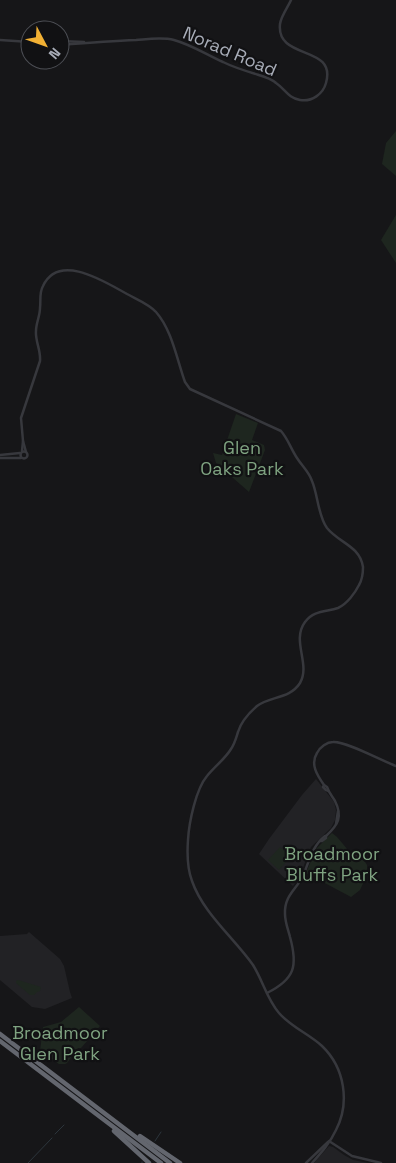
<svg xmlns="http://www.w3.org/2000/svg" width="396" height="1163" viewBox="0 0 396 1163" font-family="'Space Grotesk',sans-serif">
  <rect width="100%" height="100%" fill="#161618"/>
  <!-- built -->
  <g fill="#222225">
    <polygon points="316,779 334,802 336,810 335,820 331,828 311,847 299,878 293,886 259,854 269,839 302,795"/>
    <polygon points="29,932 60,959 64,966 70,992 72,998 45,1009 32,1007 0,980 0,936 27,934"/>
    <polygon points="329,1146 333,1147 344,1155 353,1160 368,1163 314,1163"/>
  </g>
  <!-- green -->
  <g fill="#1e261f">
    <polygon points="396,131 396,176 382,164 386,143"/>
    <polygon points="396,215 396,263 381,240"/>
    <polygon points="236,414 258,423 252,440 264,445 265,450 249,492 216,463 213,453 222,455"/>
    <polygon points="332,833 337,837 348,850 363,859 367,865 367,875 360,890 351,897 306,873 316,849"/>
    <polygon points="280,847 291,856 279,870 268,860"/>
    <polygon points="18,980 41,987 40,991 37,992 34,995 30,995 16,983 16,981"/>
    <polygon points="79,1007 100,1026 81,1048 78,1048 67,1063 65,1064 59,1064 40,1051 43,1027 61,1022"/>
  </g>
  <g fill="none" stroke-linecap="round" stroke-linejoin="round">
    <!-- stream -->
    <g stroke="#2c353c" stroke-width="1">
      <polyline points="55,1134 64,1125"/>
      <polyline points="155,1141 161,1132"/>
      <polyline points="28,1163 52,1138"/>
      <polyline points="142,1163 142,1162"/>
    </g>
    <!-- tertiary -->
    <g stroke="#37383d" stroke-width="2.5">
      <polyline points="0,40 30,42"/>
      <polyline points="60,41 84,42"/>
      <path d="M60,45C85,43 111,41 136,40C149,39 162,37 174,40C192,45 207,55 223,62C235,68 249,72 262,76C267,78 272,79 276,83C285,89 288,98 300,100C312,102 323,94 326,83C337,44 276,61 280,24C281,16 288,7 291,0"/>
      <polyline points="22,451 23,441"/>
      <circle cx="24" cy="455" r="3.5"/>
      <path d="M26,452L23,441L21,418L40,361C41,350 35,341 36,331C36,323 40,316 40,308C41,300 39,293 43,286C59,252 105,282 127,294C136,299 149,304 156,312C172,330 177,360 185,382L190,389L281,431C288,439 291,449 297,458C302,466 309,472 312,481C318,495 318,516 327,528C339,543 360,546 363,567C363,573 362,580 359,585C355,593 347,604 338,608C326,612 314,610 305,622C291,641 311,664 300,683C290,699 270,696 257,706C249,713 241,722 238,732C236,738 235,743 231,749C225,759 215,766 207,776C196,789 189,822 188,840C187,854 187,868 192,881C203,913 234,938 253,965C263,981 267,999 279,1013C291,1027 309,1034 322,1046C345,1068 350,1103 336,1130C330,1143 321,1153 312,1163"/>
      <polyline points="0,455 20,453"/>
      <polyline points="0,458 21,458"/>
      <path d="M328,791L326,790L323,787L324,785C317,775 310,764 317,753C320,747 327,742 333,742C346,741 382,761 396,766"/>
      <polyline points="336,824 338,811"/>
      <path d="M320,841H322L326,838V836C338,825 343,817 335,801C332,796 329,793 327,787L324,785"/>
      <path d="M267,993C295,979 298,966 290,937C288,929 285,922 285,914C284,896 296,890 303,876C309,862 312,846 325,836H326"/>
      <polyline points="329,1141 352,1156 381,1163"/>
      <polyline points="306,1163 328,1142"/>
    </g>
    <!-- motorway -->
    <g stroke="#63666e" stroke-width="4.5">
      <polyline points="0,1034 170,1163"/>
      <polyline points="0,1041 161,1163"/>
      <polyline points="114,1131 149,1163"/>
      <polyline points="140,1136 180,1163"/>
    </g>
  </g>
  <g text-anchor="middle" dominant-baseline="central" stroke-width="4.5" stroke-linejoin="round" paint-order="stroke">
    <!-- street labels -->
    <g font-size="18" fill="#a8adb8" stroke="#111113">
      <text transform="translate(230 51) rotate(23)">Norad Road</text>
    </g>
    <!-- park labels -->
    <g font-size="18" fill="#7fa381" stroke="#111113">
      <text x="242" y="447">Glen<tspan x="242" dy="21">Oaks Park</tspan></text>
      <text x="332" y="853">Broadmoor<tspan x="332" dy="21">Bluffs Park</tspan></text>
      <text x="60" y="1032">Broadmoor<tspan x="60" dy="21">Glen Park</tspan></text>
    </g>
  </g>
  <!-- north arrow -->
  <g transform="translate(45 45) rotate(131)"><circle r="24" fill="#111113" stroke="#4d4f55"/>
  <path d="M0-4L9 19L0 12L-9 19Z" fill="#f2b134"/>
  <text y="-8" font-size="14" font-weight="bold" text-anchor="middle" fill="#a8adb8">N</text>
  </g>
</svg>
